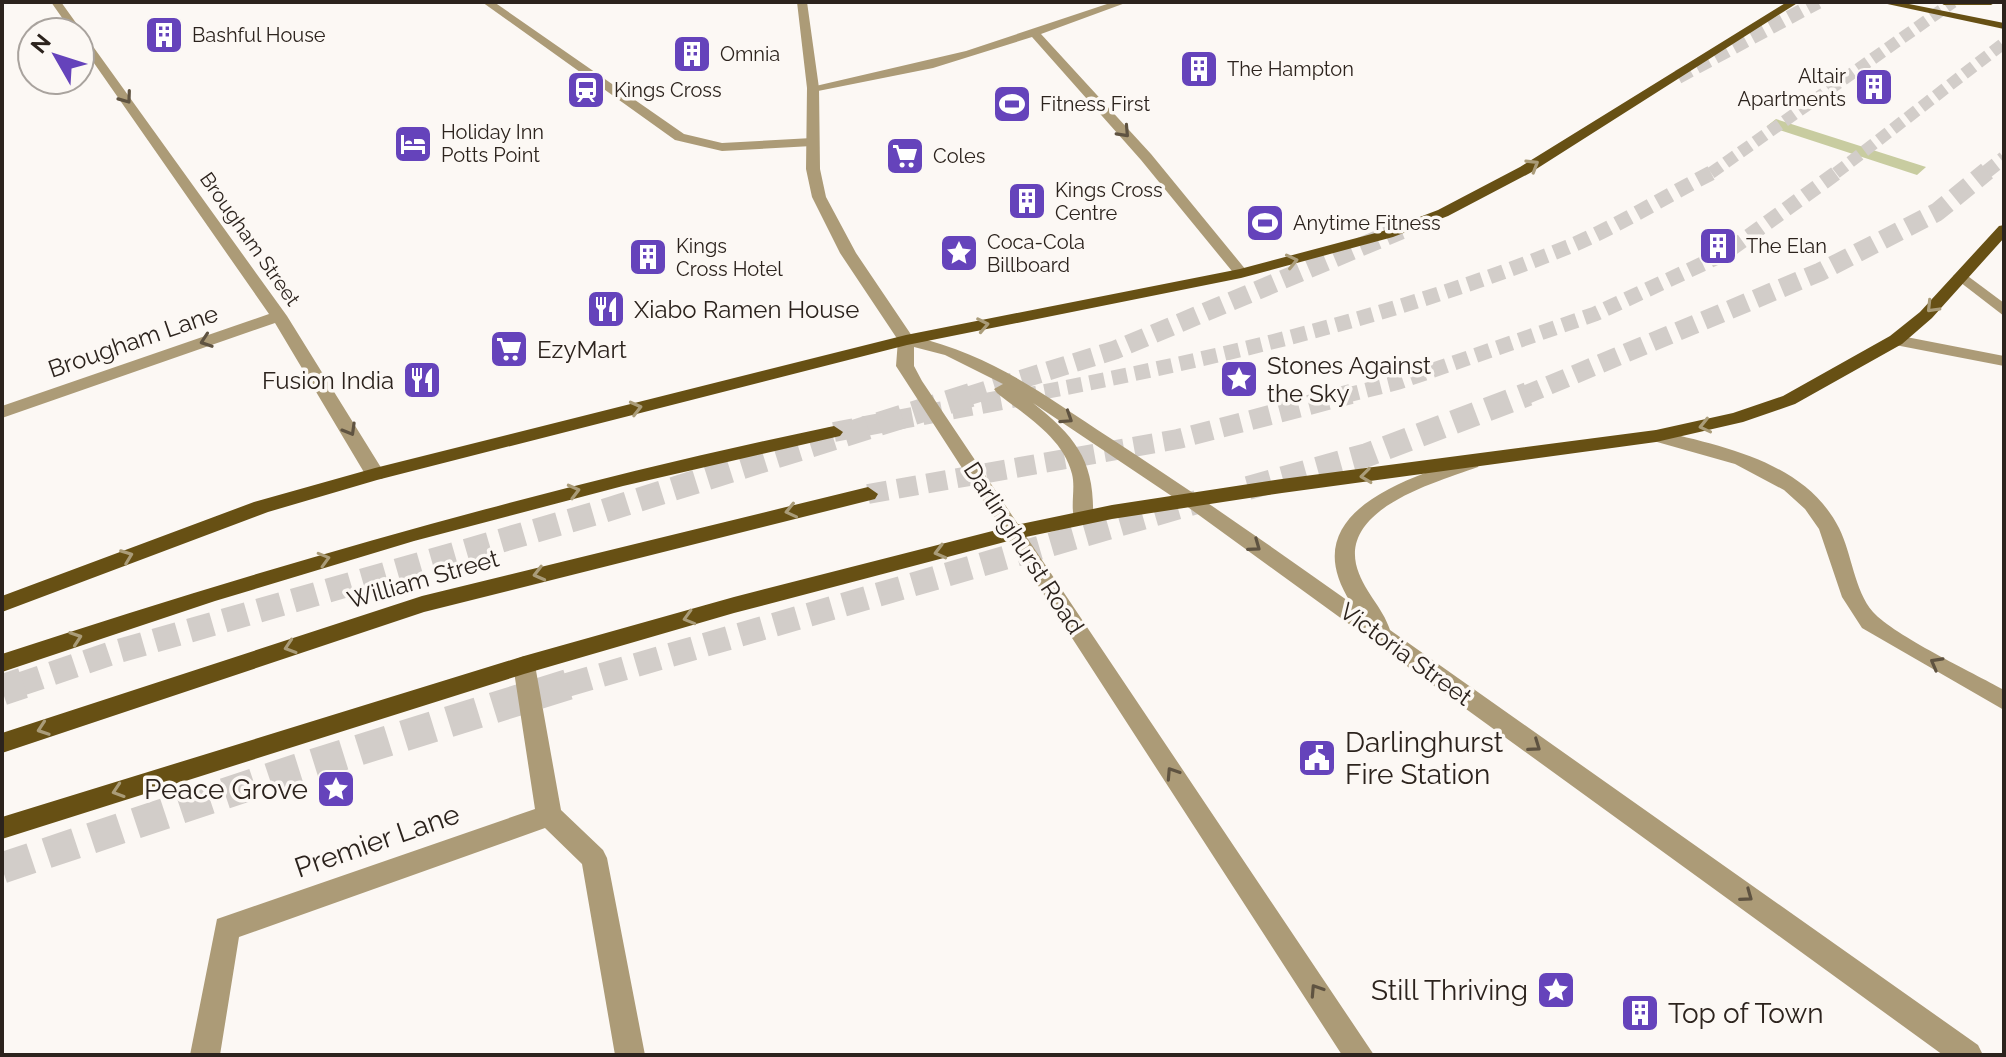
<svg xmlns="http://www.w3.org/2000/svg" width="2006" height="1057" viewBox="0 0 2006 1057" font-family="Raleway,sans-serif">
  <rect width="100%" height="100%" fill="#fcf8f4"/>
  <!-- water -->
  <polygon fill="#c8cca0" points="1776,119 1926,167 1917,175 1767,126"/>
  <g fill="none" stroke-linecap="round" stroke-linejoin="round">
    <!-- primary-tunnel-far2 -->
    <g stroke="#d2cdc9" stroke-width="12" stroke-dasharray="12 6" stroke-linecap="butt">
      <polyline points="1711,173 1953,2"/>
      <polyline points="1836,173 2004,43"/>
    </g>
    <!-- primary-tunnel-far1 -->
    <g stroke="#d2cdc9" stroke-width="15" stroke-dasharray="15 8" stroke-linecap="butt">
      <path d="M1022,396C1207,361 1393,318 1568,247C1618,226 1666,196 1715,171"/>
      <polyline points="1344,396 1399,382 1595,314 1724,254 1839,171"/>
    </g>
    <!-- primary-tunnel -->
    <g stroke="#d2cdc9" stroke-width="20" stroke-dasharray="20 10" stroke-linecap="butt">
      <polyline points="834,432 1033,394"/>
      <polyline points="868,494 1178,439 1351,394"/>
    </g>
    <!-- motorway-tunnel-far3 -->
    <g stroke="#d2cdc9" stroke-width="14" stroke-dasharray="14 7" stroke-linecap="butt">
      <polyline points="1678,77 1818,2"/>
      <polyline points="1985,173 2004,158"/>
    </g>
    <!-- motorway-tunnel-far2 -->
    <g stroke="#d2cdc9" stroke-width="19" stroke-dasharray="19 9" stroke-linecap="butt">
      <polyline points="968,396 1115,350 1401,230"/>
      <polyline points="1523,396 1820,272 1937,212 1987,171"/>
    </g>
    <!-- motorway-tunnel-far1 -->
    <g stroke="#d2cdc9" stroke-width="24" stroke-dasharray="24 12" stroke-linecap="butt">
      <polyline points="1248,488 1367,455 1528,394"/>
      <polyline points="18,685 112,653 600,512 974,394"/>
      <polyline points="567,685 1197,502"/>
    </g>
    <!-- motorway-tunnel -->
    <g stroke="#d2cdc9" stroke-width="31" stroke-dasharray="31 16" stroke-linecap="butt">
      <polyline points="2,690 23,683"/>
      <polyline points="2,868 298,769 573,683"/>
    </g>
    <!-- minor -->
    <g fill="#ac9b77" fill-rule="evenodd">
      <polygon points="51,2 61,2 287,316 385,474 382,479 368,479 275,323 2,418 2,406 269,314 80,43 80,32 72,32"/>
      <polygon points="482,2 494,2 684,134 722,143 812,138 819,142 812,146 722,151 675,140"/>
      <polygon points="1113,2 1128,2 1041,34 1151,154 1246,270 1246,276 1236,276 1141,160 1032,37 933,68 813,92 807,88 966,51"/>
      <polygon points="1961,271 2004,303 2004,316 1956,279 1953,276"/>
      <polygon points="1896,335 2004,356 2004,366 1890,344 1888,340"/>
      <path d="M1656,430C1721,446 1805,461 1839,528C1852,554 1854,590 1873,612C1895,636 1972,672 2004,690V710L1862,628L1842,597L1819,529L1805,509L1784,490L1735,464L1650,440L1647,436Z"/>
      <polygon points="524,656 532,659 535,665 561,810 603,850 607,858 645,1055 615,1055 582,864 545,828 239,937 220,1055 190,1055 217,919 535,809 513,665 516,659"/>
    </g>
    <!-- tertiary -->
    <path fill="#ac9b77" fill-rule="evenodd" d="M797,2H807L819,88L820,169L826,197L856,253L912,336C994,356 1041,393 1110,438C1192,491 1272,547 1351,603C1305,532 1365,496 1425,473C1439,467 1462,454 1478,459L1480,463L1478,467C1437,482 1344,507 1356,564C1362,590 1383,607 1390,630L1978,1045L1983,1055H1943L1185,505L1033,403C1076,437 1095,461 1093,518L1083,525L1076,523C1069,510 1076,489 1072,474C1063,437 1024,415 997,393L994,389L1003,384L945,355L914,347V366L922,381L1374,1055H1342L896,366L898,340L840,253L812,197L806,169L807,88Z"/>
    <!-- primary -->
    <g fill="#675014" fill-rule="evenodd">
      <polygon points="1787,2 1799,2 1530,173 1448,216 1393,237 1241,278 907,345 377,480 268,512 2,612 2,596 254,502 375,468 906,335 1240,269 1383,231 1438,210 1520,167"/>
      <polygon points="1878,2 1899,2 2004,23 2004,29"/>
      <polygon points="1939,2 1996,2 1991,5 1944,5"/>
      <polygon points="2004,225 2004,238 1932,318 1902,344 1795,404 1743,422 1656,442 1282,493 1112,519 1016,539 734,613 524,674 2,839 2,817 524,656 734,597 1016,525 1112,505 1282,479 1656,430 1733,413 1783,396 1890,336 1920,312 1999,226"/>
      <path d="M834,426L843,432L840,436L623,486L414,541L215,601L2,672V654C276,564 552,485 834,426Z"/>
      <polygon points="868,487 878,494 875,499 424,612 2,753 2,733 422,596"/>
    </g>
  </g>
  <!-- one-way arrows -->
  <defs><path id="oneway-chevron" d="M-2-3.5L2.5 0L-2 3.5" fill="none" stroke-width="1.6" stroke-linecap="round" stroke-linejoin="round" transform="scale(2)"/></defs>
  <g stroke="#5f5341">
    <use href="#oneway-chevron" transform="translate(126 98) rotate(54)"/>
    <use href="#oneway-chevron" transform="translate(1124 132) rotate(47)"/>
    <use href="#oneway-chevron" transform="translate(206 341) rotate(161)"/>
    <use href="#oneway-chevron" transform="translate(1067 418) rotate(33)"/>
    <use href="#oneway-chevron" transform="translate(350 430) rotate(60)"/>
    <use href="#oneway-chevron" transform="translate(1255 546) rotate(36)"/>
    <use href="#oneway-chevron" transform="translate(1936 663) rotate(-151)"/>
    <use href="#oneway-chevron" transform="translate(1535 746) rotate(35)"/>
    <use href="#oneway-chevron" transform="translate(1172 773) rotate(-123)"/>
    <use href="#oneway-chevron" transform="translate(1747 896) rotate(36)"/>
    <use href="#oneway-chevron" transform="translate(1316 990) rotate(-123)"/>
  </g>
  <g stroke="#aa9c79">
    <use href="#oneway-chevron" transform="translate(1533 165) rotate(-31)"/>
    <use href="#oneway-chevron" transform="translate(1292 261) rotate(-13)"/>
    <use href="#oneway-chevron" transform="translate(1932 307) rotate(134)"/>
    <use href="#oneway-chevron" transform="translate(983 325) rotate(-11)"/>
    <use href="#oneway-chevron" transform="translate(636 408) rotate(-14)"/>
    <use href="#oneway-chevron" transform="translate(1705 426) rotate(167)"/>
    <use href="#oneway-chevron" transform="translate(1366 476) rotate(173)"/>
    <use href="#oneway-chevron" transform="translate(574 491) rotate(-15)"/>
    <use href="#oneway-chevron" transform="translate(791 511) rotate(167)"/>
    <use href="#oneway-chevron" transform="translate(940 552) rotate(165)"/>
    <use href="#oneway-chevron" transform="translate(127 556) rotate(-21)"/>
    <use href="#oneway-chevron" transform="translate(324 559) rotate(-16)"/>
    <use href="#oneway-chevron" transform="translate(539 574) rotate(166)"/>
    <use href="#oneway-chevron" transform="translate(689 618) rotate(164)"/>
    <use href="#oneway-chevron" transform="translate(76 638) rotate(-19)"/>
    <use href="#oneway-chevron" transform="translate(290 647) rotate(162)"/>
    <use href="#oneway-chevron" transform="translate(43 729) rotate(161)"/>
    <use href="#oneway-chevron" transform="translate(118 791) rotate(162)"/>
  </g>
  <!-- icons -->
  <defs>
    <symbol id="building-square" viewBox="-11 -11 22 22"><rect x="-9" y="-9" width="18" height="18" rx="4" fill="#6543bb" stroke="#fcf8f4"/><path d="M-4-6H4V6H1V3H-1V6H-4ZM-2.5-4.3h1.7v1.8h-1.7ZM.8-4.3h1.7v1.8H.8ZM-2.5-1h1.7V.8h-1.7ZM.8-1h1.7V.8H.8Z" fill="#fff"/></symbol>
    <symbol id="station-square" viewBox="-11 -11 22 22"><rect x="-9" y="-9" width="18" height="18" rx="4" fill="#6543bb" stroke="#fcf8f4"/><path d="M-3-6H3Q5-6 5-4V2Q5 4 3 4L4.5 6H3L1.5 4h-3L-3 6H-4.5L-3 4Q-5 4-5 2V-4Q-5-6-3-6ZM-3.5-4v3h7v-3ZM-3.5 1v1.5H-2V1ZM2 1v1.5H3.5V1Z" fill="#fff"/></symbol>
    <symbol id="stadium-square" viewBox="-11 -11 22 22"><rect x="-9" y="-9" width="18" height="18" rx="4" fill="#6543bb" stroke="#fcf8f4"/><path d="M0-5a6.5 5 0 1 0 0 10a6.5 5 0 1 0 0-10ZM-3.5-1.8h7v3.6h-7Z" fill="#fff"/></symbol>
    <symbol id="hotel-square" viewBox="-11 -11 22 22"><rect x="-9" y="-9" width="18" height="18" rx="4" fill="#6543bb" stroke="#fcf8f4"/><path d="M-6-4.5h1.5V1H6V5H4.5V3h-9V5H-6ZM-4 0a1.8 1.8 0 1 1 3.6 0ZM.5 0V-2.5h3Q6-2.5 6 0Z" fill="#fff"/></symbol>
    <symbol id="supermarket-square" viewBox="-11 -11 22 22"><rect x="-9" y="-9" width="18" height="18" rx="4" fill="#6543bb" stroke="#fcf8f4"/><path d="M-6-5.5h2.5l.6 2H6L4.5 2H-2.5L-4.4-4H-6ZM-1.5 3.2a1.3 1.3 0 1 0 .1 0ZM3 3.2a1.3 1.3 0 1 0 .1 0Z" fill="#fff"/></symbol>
    <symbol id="sight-square" viewBox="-11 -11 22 22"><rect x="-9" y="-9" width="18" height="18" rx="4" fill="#6543bb" stroke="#fcf8f4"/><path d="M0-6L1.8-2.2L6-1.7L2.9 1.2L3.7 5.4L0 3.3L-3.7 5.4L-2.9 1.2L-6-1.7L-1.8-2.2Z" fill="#fff"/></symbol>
    <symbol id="restaurant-square" viewBox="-11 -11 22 22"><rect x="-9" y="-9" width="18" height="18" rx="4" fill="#6543bb" stroke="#fcf8f4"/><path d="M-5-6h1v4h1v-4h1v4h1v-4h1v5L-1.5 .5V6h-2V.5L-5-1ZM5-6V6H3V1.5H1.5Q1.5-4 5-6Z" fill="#fff"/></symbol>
    <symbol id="civic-square" viewBox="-11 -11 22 22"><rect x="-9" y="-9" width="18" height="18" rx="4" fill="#6543bb" stroke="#fcf8f4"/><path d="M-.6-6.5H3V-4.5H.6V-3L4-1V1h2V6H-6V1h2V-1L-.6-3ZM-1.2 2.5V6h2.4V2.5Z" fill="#fff"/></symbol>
  </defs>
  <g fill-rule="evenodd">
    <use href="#building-square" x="142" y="13" width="44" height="44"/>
    <use href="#building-square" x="670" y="32" width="44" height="44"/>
    <use href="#building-square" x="1177" y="47" width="44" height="44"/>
    <use href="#building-square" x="1852" y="65" width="44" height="44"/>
    <use href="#station-square" x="564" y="68" width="44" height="44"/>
    <use href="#stadium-square" x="990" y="82" width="44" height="44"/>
    <use href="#hotel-square" x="391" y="122" width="44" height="44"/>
    <use href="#supermarket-square" x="883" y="134" width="44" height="44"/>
    <use href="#building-square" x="1005" y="179" width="44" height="44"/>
    <use href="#stadium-square" x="1243" y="201" width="44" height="44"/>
    <use href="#building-square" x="1696" y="224" width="44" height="44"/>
    <use href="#sight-square" x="937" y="231" width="44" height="44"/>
    <use href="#building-square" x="626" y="235" width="44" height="44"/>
    <use href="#restaurant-square" x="584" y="287" width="44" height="44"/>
    <use href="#supermarket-square" x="487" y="327" width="44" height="44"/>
    <use href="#sight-square" x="1217" y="357" width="44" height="44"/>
    <use href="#restaurant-square" x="400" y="358" width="44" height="44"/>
    <use href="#civic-square" x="1295" y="736" width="44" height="44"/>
    <use href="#sight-square" x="314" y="767" width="44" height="44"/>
    <use href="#sight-square" x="1534" y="968" width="44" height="44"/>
    <use href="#building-square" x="1618" y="991" width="44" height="44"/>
  </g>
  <g text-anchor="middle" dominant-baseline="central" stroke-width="7" stroke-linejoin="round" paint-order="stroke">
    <!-- far-poi labels -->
    <g font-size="20" fill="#2c231d" stroke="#fcf8f4" text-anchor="start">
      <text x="192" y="35">Bashful House</text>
      <text x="720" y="54">Omnia</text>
      <text x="1227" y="69">The Hampton</text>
      <text x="1846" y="76" text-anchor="end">Altair<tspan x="1846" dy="23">Apartments</tspan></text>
      <text x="614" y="90">Kings Cross</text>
      <text x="1040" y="104">Fitness First</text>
      <text x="441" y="132">Holiday Inn<tspan x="441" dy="23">Potts Point</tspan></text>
      <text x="933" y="156">Coles</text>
      <text x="1055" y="190">Kings Cross<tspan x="1055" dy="23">Centre</tspan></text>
      <text x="1293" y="223">Anytime Fitness</text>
      <text x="987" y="242">Coca-Cola<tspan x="987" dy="23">Billboard</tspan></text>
      <text x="676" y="246">Kings<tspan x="676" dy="23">Cross Hotel</tspan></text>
      <text x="1746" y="246">The Elan</text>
    </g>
    <!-- far-street labels -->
    <g font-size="20" fill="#2c231d" stroke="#fcf8f4">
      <text transform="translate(250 239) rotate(55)">Brougham Street</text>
    </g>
    <!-- poi labels -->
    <g font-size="24" fill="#2c231d" stroke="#fcf8f4" text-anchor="start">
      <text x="634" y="309">Xiabo Ramen House</text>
      <text x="537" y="349">EzyMart</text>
      <text x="1267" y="365">Stones Against<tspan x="1267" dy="28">the Sky</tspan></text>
      <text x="394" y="380" text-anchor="end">Fusion India</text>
    </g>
    <!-- street labels -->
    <g font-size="24" fill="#2c231d" stroke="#fcf8f4">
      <text transform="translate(133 341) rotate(-19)">Brougham Lane</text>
      <text transform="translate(1024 548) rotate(57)">Darlinghurst Road</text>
      <text transform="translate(423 579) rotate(-16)">William Street</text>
      <text transform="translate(1406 654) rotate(36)">Victoria Street</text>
    </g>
    <!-- near-poi labels -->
    <g font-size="28" fill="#2c231d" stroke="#fcf8f4" text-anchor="start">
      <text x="1345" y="742">Darlinghurst<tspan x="1345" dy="32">Fire Station</tspan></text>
      <text x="308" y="789" text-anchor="end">Peace Grove</text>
      <text x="1528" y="990" text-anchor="end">Still Thriving</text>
      <text x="1668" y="1013">Top of Town</text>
    </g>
    <!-- near-street labels -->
    <g font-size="28" fill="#2c231d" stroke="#fcf8f4">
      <text transform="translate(377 841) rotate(-19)">Premier Lane</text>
    </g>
  </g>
  <!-- border -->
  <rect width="2006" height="1057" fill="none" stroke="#2c231d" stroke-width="8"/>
  <!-- north arrow -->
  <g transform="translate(56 56) rotate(309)"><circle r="38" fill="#fcf8f4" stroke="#a9a39e" stroke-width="2"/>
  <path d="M0-6L14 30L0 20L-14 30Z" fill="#6543bb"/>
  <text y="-12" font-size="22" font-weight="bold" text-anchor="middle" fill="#2c231d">N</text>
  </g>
</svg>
